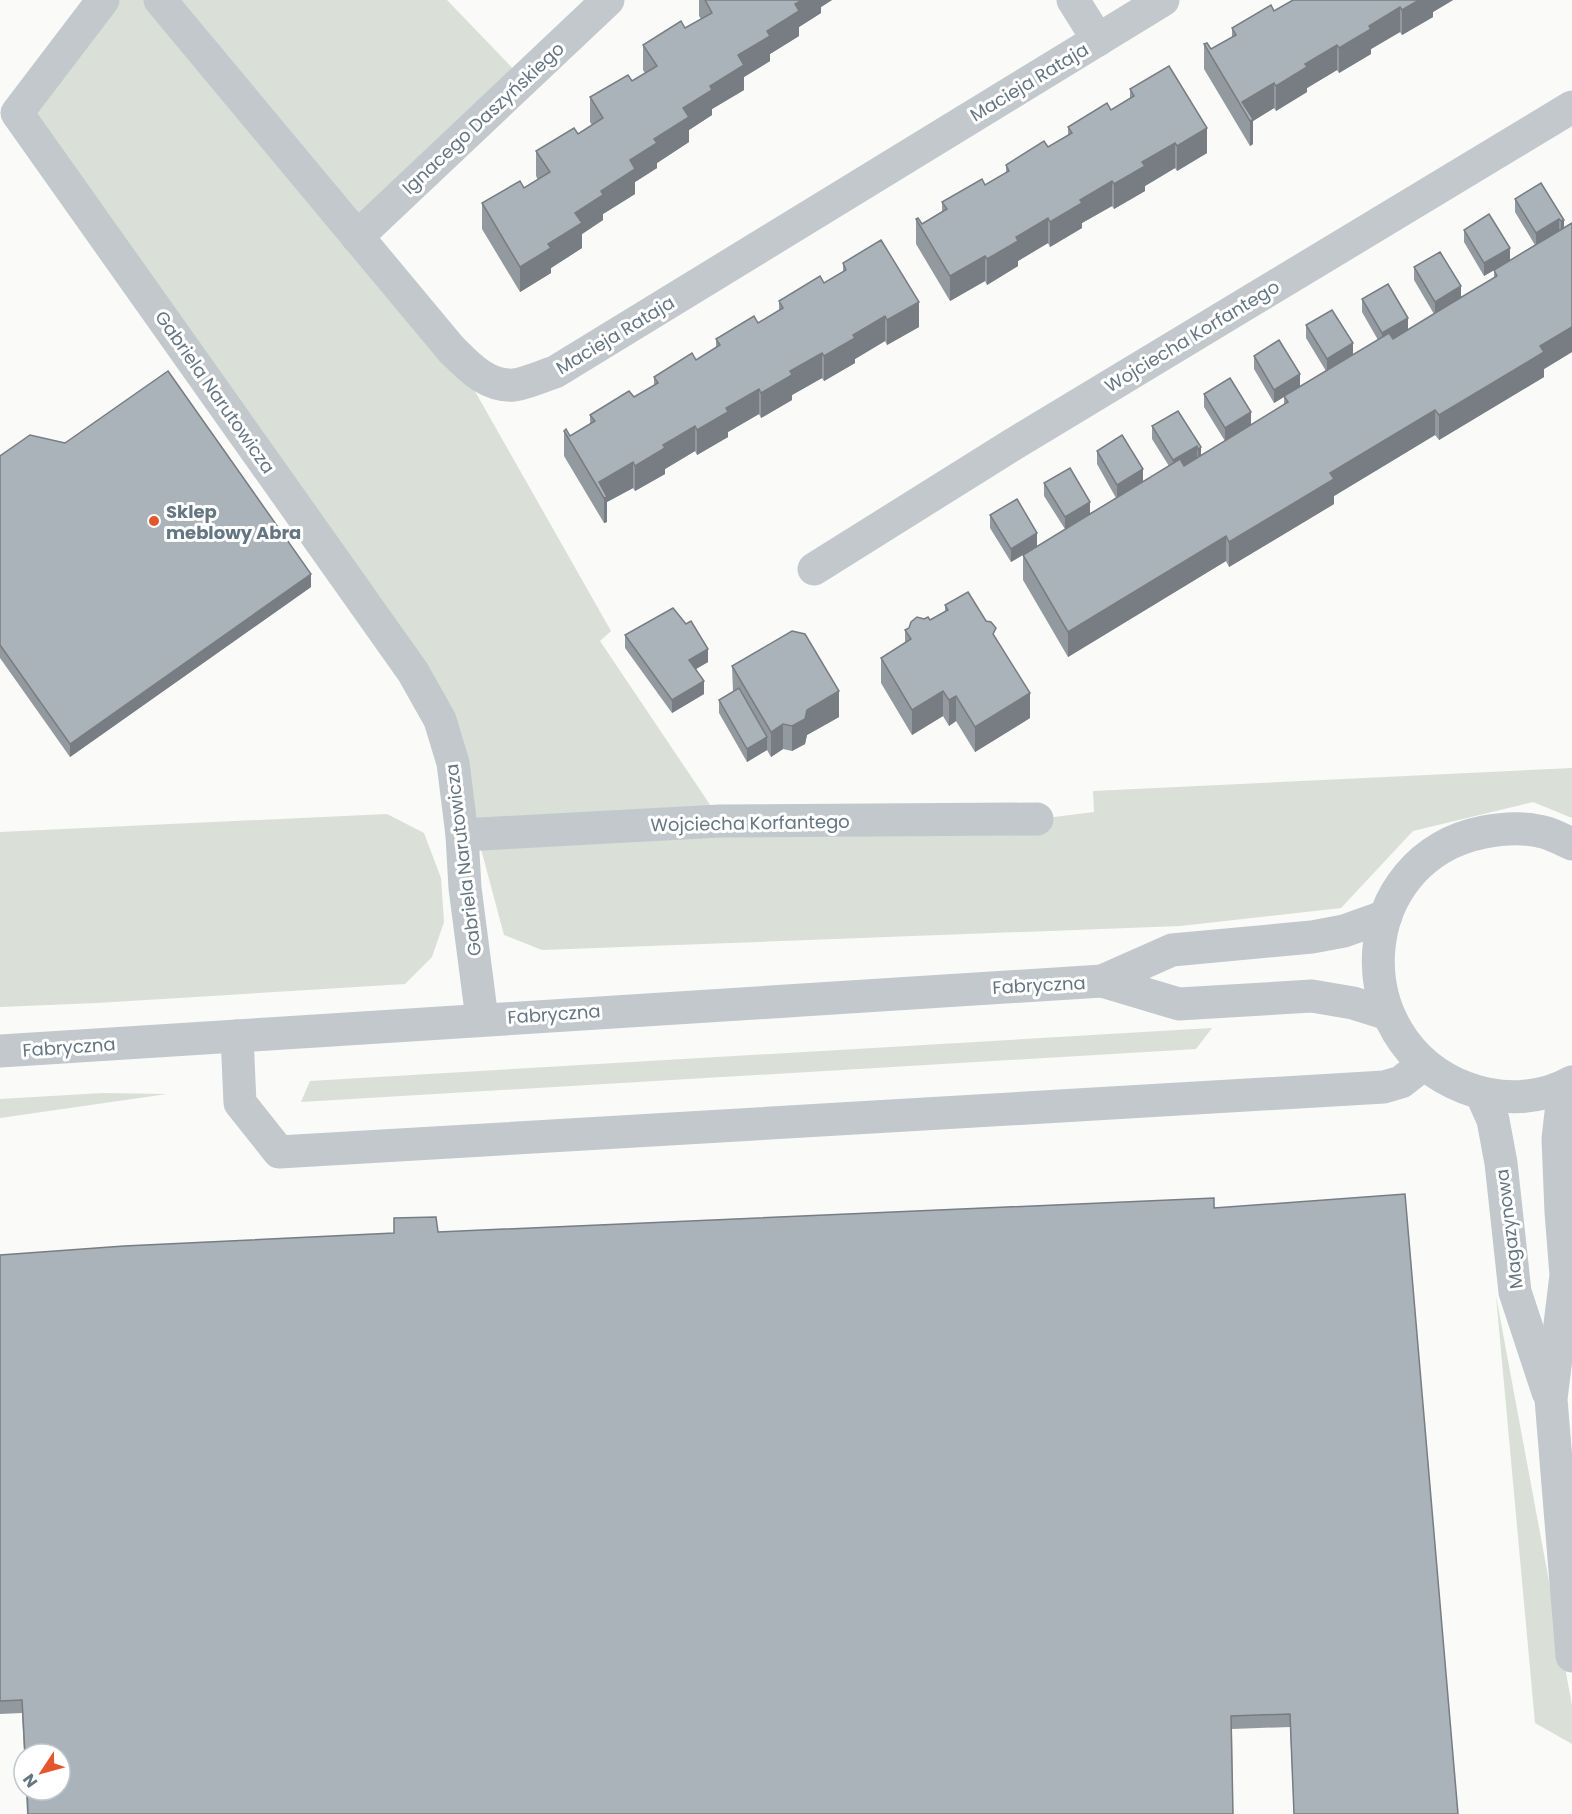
<svg xmlns="http://www.w3.org/2000/svg" width="1572" height="1814" viewBox="0 0 1572 1814" font-family="Poppins,sans-serif">
  <rect width="100%" height="100%" fill="#fafaf8"/>
  <!-- green -->
  <g fill="#dadfd7">
    <polygon points="103,0 447,0 524,80 358,237 451,349 611,631 600,641 721,821 1038,819 1094,812 1093,791 1572,768 1572,818 1533,802 1413,831 1341,908 1180,926 542,950 504,935 477,834 440,720 17,113"/>
    <polygon points="387,814 424,833 441,878 444,922 432,957 405,984 97,1003 0,1007 0,832"/>
    <polygon points="1212,1028 1196,1049 301,1102 310,1081"/>
    <polygon points="103,1093 167,1094 0,1118 0,1099"/>
    <polygon points="1496,1296 1572,1705 1572,1744 1535,1723"/>
  </g>
  <g fill="none" stroke-linecap="round" stroke-linejoin="round">
    <!-- minor -->
    <g stroke="#c3c8cc" stroke-width="33">
      <polyline points="103,0 17,113 413,672 440,720 453,763 462,835 465,888 482,1019"/>
      <path d="M160,0L451,349C468,366 487,387 514,385C528,383 542,376 555,372L1163,0"/>
      <polyline points="1073,0 1098,40"/>
      <polyline points="357,237 608,0"/>
      <polyline points="814,569 1012,445 1572,107"/>
      <polyline points="462,835 720,821 1037,819"/>
      <path d="M1572,844C1564,840 1555,836 1547,833C1527,827 1504,828 1484,832C1352,858 1341,1040 1466,1088C1500,1101 1540,1100 1572,1082"/>
      <polyline points="1102,981 1172,950 1312,937 1344,931 1386,916"/>
      <polyline points="237,1036 240,1103 279,1152 1384,1087 1401,1082 1424,1064"/>
      <polyline points="0,1051 1102,981 1179,1004 1312,996 1353,1003 1388,1014"/>
      <polyline points="1564,1087 1558,1139 1561,1212 1566,1275 1551,1399 1572,1656"/>
      <polyline points="1481,1093 1493,1120 1501,1163 1515,1292 1548,1392"/>
    </g>
  </g>
  <!-- wall -->
  <g fill="#929a9f">
    <polygon points="699,0 832,0 821,7 821,13 799,27 799,36 770,54 770,61 744,77 744,90 712,109 712,115 689,130 689,142 657,163 657,168 635,182 635,194 603,214 603,220 582,234 582,248 551,268 551,273 520,292 482,229 482,203 524,188 538,180 536,176 536,151 578,134 592,125 590,122 590,97 632,81 645,73 643,70 643,45 685,28 701,19 699,16"/>
    <polygon points="1453,0 1433,12 1433,17 1402,35 1400,32 1371,49 1371,54 1339,73 1337,70 1307,88 1307,92 1276,111 1274,108 1253,121 1253,144 1250,146 1204,69 1204,44 1211,49 1232,37 1232,28 1274,11"/>
    <polygon points="1130,89 1207,153 1177,171 1175,168 1145,186 1145,191 1114,209 1112,206 1082,223 1082,228 1050,247 1048,243 1018,261 1018,266 987,285 985,281 950,301 916,244 916,219 922,224 942,211 942,202 985,185 1006,173 1006,165 1048,147 1068,136 1068,127 1111,110 1130,98"/>
    <polygon points="1515,199 1564,220 1564,228 1572,223 1572,352 1544,369 1544,377 1439,440 1435,435 1334,496 1334,504 1229,567 1226,561 1068,657 1023,580 1023,555 1011,562 990,528 990,515 1037,546 1065,529 1044,496 1044,483 1090,513 1116,498 1097,464 1097,451 1143,482 1169,466 1152,439 1152,426 1201,447 1201,455 1225,441 1204,407 1204,394 1251,425 1284,405 1284,397 1274,403 1254,369 1254,356 1300,387 1326,371 1306,338 1306,325 1353,355 1378,340 1362,312 1362,299 1408,329 1434,314 1414,280 1414,267 1461,298 1494,278 1494,270 1484,276 1464,242 1464,230 1510,260 1535,245 1515,212"/>
    <polygon points="843,263 919,327 887,345 885,341 855,359 855,363 824,381 822,378 792,395 792,400 761,418 759,414 728,432 728,437 697,455 695,451 665,469 665,474 635,491 633,488 607,502 607,522 604,523 564,456 564,431 570,436 590,424 590,415 634,397 654,385 654,377 696,360 716,348 716,339 758,323 779,310 779,301 824,283 843,272"/>
    <polygon points="0,456 311,587 70,757 0,658"/>
    <polygon points="945,605 996,638 1030,718 975,752 956,721 949,726 943,716 912,735 881,683 881,658 905,643 905,630 909,628 930,620 945,611"/>
    <polygon points="625,635 708,662 696,669 704,694 672,713 625,648"/>
    <polygon points="732,666 839,717 807,735 805,744 792,751 783,749 771,757 767,750 747,762 719,713 719,700 733,692"/>
    <polygon points="1214,1208 1458,1814 1294,1814 1290,1727 1232,1729 1233,1814 27,1814 26,1790 60,1790 60,1754 24,1754 22,1713 0,1714 0,1255 438,1232"/>
  </g>
  <!-- shaded-wall -->
  <g fill="#777d82">
    <polygon points="802,0 832,0 821,7 821,13 799,27 799,36 770,54 770,61 744,77 744,90 712,109 712,115 689,130 689,142 657,163 657,168 635,182 635,194 603,214 603,220 582,234 582,248 551,268 551,273 520,292 520,267 548,244 575,213 601,191 630,160 654,139 683,108 710,86 738,55 767,31 795,4"/>
    <polygon points="1419,0 1453,0 1433,12 1433,17 1402,35 1402,10"/>
    <polygon points="1400,7 1400,32 1371,49 1371,54 1339,73 1339,48 1369,26"/>
    <polygon points="1337,45 1337,70 1307,88 1307,92 1276,111 1276,86 1305,64"/>
    <polygon points="1274,83 1274,108 1253,121 1253,144 1250,146 1250,121 1242,102"/>
    <polygon points="1207,128 1207,153 1177,171 1177,146"/>
    <polygon points="1175,143 1175,168 1145,186 1145,191 1114,209 1114,184 1142,162"/>
    <polygon points="1112,181 1112,206 1082,223 1082,228 1050,247 1050,222 1080,200"/>
    <polygon points="1048,218 1048,243 1018,261 1018,266 987,285 987,259 1016,237"/>
    <polygon points="1559,219 1559,231 1536,245 1536,233"/>
    <polygon points="1564,220 1564,232 1561,234 1561,221"/>
    <polygon points="1510,248 1510,261 1484,276 1484,263"/>
    <polygon points="985,256 985,281 950,301 950,276"/>
    <polygon points="1461,286 1461,299 1435,314 1435,302"/>
    <polygon points="919,302 919,327 887,345 887,320"/>
    <polygon points="885,316 885,341 855,359 855,363 824,381 824,356 853,335"/>
    <polygon points="1408,318 1408,330 1382,346 1382,333"/>
    <polygon points="1572,327 1572,352 1544,369 1544,377 1439,440 1439,415 1540,346"/>
    <polygon points="1353,343 1353,356 1327,372 1327,359"/>
    <polygon points="822,353 822,378 792,395 792,400 761,418 761,393 790,371"/>
    <polygon points="1300,374 1300,387 1274,403 1274,390"/>
    <polygon points="759,389 759,414 728,432 728,437 697,455 697,430 726,408"/>
    <polygon points="1435,410 1435,435 1334,496 1334,504 1229,567 1229,542 1330,473"/>
    <polygon points="1251,412 1251,425 1225,441 1225,428"/>
    <polygon points="695,426 695,451 665,469 665,474 635,491 635,466 663,445"/>
    <polygon points="1197,446 1197,459 1173,473 1173,460"/>
    <polygon points="1201,447 1201,460 1198,461 1198,449"/>
    <polygon points="633,462 633,488 607,502 607,522 604,523 604,498 599,482"/>
    <polygon points="1143,469 1143,482 1117,498 1117,485"/>
    <polygon points="1090,502 1090,514 1065,530 1065,517"/>
    <polygon points="1037,533 1037,546 1011,562 1011,549"/>
    <polygon points="1226,536 1226,561 1068,657 1068,632"/>
    <polygon points="311,574 311,587 70,757 70,744"/>
    <polygon points="708,649 708,662 689,673 689,660"/>
    <polygon points="704,681 704,694 672,713 672,700"/>
    <polygon points="839,691 839,717 807,735 805,744 792,751 792,726 807,710"/>
    <polygon points="943,691 943,716 912,735 912,710"/>
    <polygon points="1030,693 1030,718 975,752 975,727"/>
    <polygon points="956,696 956,721 949,726 949,700"/>
    <polygon points="783,724 783,749 771,757 771,732"/>
    <polygon points="767,737 767,750 747,762 747,749"/>
  </g>
  <!-- building -->
  <g fill="#aab3b9" stroke="#777d82" stroke-width="1.5">
    <polygon points="705,0 802,0 795,4 799,11 767,31 770,36 738,55 744,65 710,86 712,90 683,108 689,117 654,139 657,143 630,160 635,169 601,191 603,195 575,213 582,223 548,244 551,248 520,267 482,203 520,181 524,188 550,172 536,151 574,128 578,134 603,118 590,97 628,75 632,81 657,66 643,45 681,21 685,28 712,13"/>
    <polygon points="1293,0 1419,0 1402,10 1400,7 1369,26 1371,29 1339,48 1337,45 1305,64 1307,67 1276,86 1274,83 1242,102 1253,119 1250,121 1204,44 1207,43 1211,49 1236,35 1232,28 1271,5 1274,11"/>
    <polygon points="1169,66 1207,128 1177,146 1175,143 1142,162 1145,166 1114,184 1112,181 1080,200 1082,203 1050,222 1048,218 1016,237 1018,241 987,259 985,256 950,276 916,219 918,218 922,224 947,209 942,202 982,179 985,185 1009,171 1006,165 1044,141 1048,147 1072,133 1068,127 1107,103 1111,110 1134,96 1130,89"/>
    <polygon points="1541,183 1564,220 1561,221 1559,219 1536,233 1515,199"/>
    <polygon points="1489,214 1510,248 1484,263 1464,230"/>
    <polygon points="1572,223 1572,327 1540,346 1544,352 1439,415 1435,410 1330,473 1334,479 1229,542 1226,536 1068,632 1023,555 1180,459 1184,466 1288,402 1284,396 1389,333 1393,339 1445,307 1497,276 1494,270"/>
    <polygon points="881,240 919,302 887,320 885,316 853,335 855,338 824,356 822,353 790,371 792,375 761,393 759,389 726,408 728,412 697,430 695,426 663,445 665,448 635,466 633,462 599,482 607,497 604,498 564,431 566,429 570,436 595,421 590,415 629,391 634,397 658,383 654,377 692,353 696,360 720,345 716,339 754,316 758,323 783,308 779,301 820,276 824,283 846,270 843,263"/>
    <polygon points="1440,252 1461,286 1435,302 1414,267"/>
    <polygon points="1388,284 1408,318 1382,333 1362,299"/>
    <polygon points="1332,310 1353,343 1327,359 1306,325"/>
    <polygon points="1279,340 1300,374 1274,390 1254,356"/>
    <polygon points="168,371 311,574 70,744 0,645 0,456 30,435 65,443"/>
    <polygon points="1230,378 1251,412 1225,428 1204,394"/>
    <polygon points="1178,411 1201,447 1198,449 1197,446 1173,460 1152,426"/>
    <polygon points="1122,435 1143,469 1117,485 1097,451"/>
    <polygon points="1070,468 1090,502 1065,517 1044,483"/>
    <polygon points="1017,499 1037,533 1011,549 990,515"/>
    <polygon points="968,592 986,621 991,622 996,628 993,634 1030,693 975,727 956,696 949,700 943,691 912,710 881,658 911,639 905,630 909,628 911,622 917,617 924,619 928,617 930,620 948,610 945,605"/>
    <polygon points="673,608 686,624 691,621 708,649 689,660 704,681 672,700 625,635"/>
    <polygon points="792,631 805,634 839,691 807,710 805,719 792,726 783,724 771,732 732,666"/>
    <polygon points="739,688 767,737 747,749 719,700"/>
    <polygon points="1405,1194 1458,1814 1294,1814 1290,1714 1231,1716 1233,1814 28,1814 27,1790 60,1790 60,1754 25,1754 22,1700 0,1701 0,1255 124,1246 394,1233 394,1218 436,1217 438,1232 1214,1198 1214,1208"/>
  </g>
  <!-- markers -->
  <circle fill="#e4572e" stroke="#fff" stroke-width="2" cx="154" cy="521" r="6"/>
  <g text-anchor="middle" dominant-baseline="central" stroke-width="6" stroke-linejoin="round" paint-order="stroke">
    <!-- street labels -->
    <g font-size="18" fill="#657683" stroke="#fff">
      <text transform="translate(1029 82) rotate(-31)">Macieja Rataja</text>
      <text transform="translate(483 118) rotate(-43)">Ignacego Daszyńskiego</text>
      <text transform="translate(615 335) rotate(-31)">Macieja Rataja</text>
      <text transform="translate(1192 336) rotate(-31)">Wojciecha Korfantego</text>
      <text transform="translate(215 392) rotate(55)">Gabriela Narutowicza</text>
      <text transform="translate(750 823) rotate(-1)">Wojciecha Korfantego</text>
      <text transform="translate(463 860) rotate(-97)">Gabriela Narutowicza</text>
      <text transform="translate(1039 985) rotate(-3)">Fabryczna</text>
      <text transform="translate(554 1014) rotate(-4)">Fabryczna</text>
      <text transform="translate(69 1047) rotate(-4)">Fabryczna</text>
      <text transform="translate(1509 1229) rotate(-97)">Magazynowa</text>
    </g>
    <!-- poi labels -->
    <g font-size="18" font-weight="bold" fill="#657683" stroke="#fff" text-anchor="start">
      <text x="166" y="511">Sklep<tspan x="166" dy="21">meblowy Abra</tspan></text>
    </g>
  </g>
  <!-- north arrow -->
  <g transform="translate(42 1772) rotate(234)"><circle r="28" fill="#ffffff" stroke="#c1c8cd" stroke-width="1.5"/>
  <path d="M0-4.5L10 22L0 15L-10 22Z" fill="#e4572e"/>
  <text y="-9" font-size="16" font-weight="bold" text-anchor="middle" fill="#657683">N</text>
  </g>
</svg>
